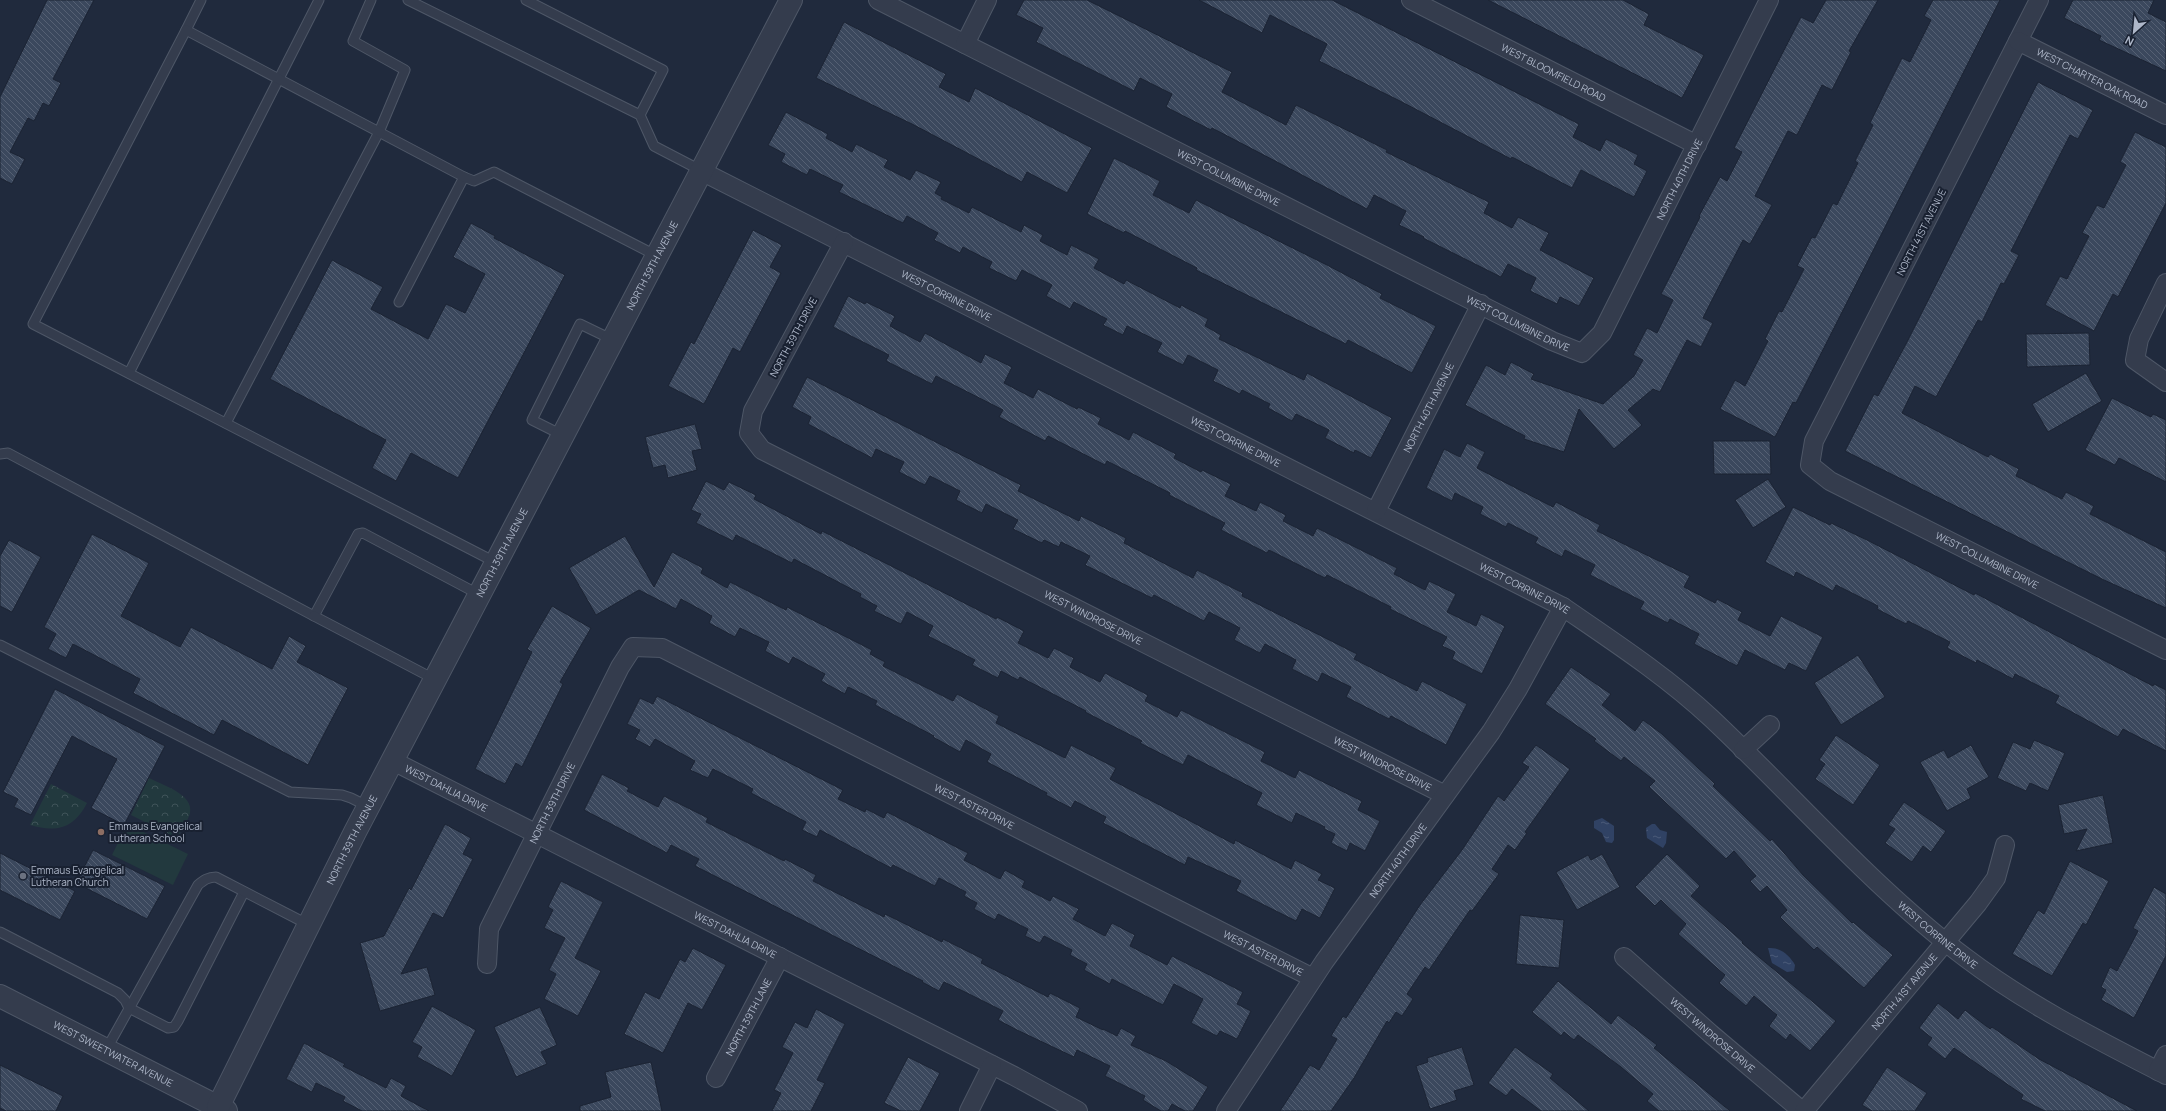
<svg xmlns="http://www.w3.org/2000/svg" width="2166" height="1111" viewBox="0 0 2166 1111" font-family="Manrope,sans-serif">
  <defs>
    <pattern id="park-crowns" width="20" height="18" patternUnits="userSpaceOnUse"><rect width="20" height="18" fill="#22393e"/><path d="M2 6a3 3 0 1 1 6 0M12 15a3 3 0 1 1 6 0" fill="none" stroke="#405359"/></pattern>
    <pattern id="water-ripples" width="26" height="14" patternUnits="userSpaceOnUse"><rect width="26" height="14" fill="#304264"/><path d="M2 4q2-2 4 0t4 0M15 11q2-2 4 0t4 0" fill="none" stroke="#4b5b79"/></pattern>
    <pattern id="building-back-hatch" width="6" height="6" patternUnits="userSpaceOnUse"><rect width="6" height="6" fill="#3b485d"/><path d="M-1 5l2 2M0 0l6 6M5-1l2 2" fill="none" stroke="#556073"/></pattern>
  </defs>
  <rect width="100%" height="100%" fill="#202a3d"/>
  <!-- green -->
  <polygon fill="#22393e" points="127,824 188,854 173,885 112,855"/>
  <!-- park -->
  <g fill="url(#park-crowns)">
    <path d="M149,778C162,785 194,794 190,813C188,821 181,831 177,838L131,815Z"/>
    <path d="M51,784L87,803C74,828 57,833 30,825Z"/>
  </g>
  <!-- water -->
  <g fill="url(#water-ripples)">
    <polygon points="1602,818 1614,826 1614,840 1612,843 1606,842 1602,833 1594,828 1594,821"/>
    <polygon points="1652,824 1655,824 1660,830 1667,832 1666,843 1663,848 1647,838 1646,828"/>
    <path d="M1768,948C1780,947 1789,955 1795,965L1794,971L1787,972L1772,963Z"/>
  </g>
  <!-- building -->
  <g fill="url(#building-back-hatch)" stroke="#1b2333">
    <polygon points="47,0 94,0 53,79 61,83 49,106 43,103 34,121 28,118 10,152 25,159 12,184 0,178 0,97"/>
    <polygon points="1024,0 1087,0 1232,72 1222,92 1286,125 1296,105 1387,150 1386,152 1489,202 1484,213 1512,228 1518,217 1549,233 1540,250 1594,278 1579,306 1560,297 1557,304 1530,291 1536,278 1508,264 1501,277 1423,238 1424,237 1399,225 1406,211 1374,195 1367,209 1212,128 1211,130 1166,107 1172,94 1140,78 1134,91 1036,42 1043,28 1016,15"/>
    <polygon points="1199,0 1332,0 1579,124 1573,137 1600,151 1606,139 1638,155 1634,164 1647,171 1634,197 1581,170 1572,188 1512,157 1511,159 1398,100 1319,61 1327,44 1270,15 1262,33"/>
    <polygon points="1488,0 1623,0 1649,14 1644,25 1704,55 1682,98"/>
    <polygon points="1826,0 1878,0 1849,51 1851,52 1832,90 1822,85 1797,135 1788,131 1755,196 1772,205 1750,244 1743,240 1711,302 1703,318 1713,323 1701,347 1687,340 1660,392 1653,389 1628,410 1642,425 1614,449 1579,409 1564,452 1524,439 1525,436 1465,405 1486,365 1505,375 1511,362 1534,374 1531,379 1603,404 1634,376 1643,360 1633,355 1647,328 1657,333 1673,300 1661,294 1700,217 1699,216 1720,177 1727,181 1742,152 1734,148 1801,17 1813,23"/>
    <polygon points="1933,0 2000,0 1796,403 1793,402 1775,437 1720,409 1735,380 1745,386 1768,341 1765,339 1779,311 1782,312 1804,269 1797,266 1812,237 1815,238 1833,203 1837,205 1858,163 1855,161 1873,125 1870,123 1887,88 1902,58 1910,62 1931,20 1924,16"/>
    <polygon points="2073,0 2154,0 2148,13 2166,22 2166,71 2099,40 2101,36 2064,18"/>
    <polygon points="844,22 946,74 939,87 969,102 975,88 1092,148 1067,193 1027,172 1022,182 912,124 816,78"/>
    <polygon points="2038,82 2093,110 2078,139 2070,135 2011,251 2019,255 2004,284 2001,283 1982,322 1978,320 1936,397 1915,386 1902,413 1988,457 1990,454 2019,469 2016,476 2062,499 2066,492 2094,506 2090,514 2166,552 2166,608 2104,580 1845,451 1874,394 1878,396 1906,344"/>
    <polygon points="786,112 828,134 826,138 852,152 856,144 888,160 884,167 910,180 916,170 941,182 935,193 942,197 941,199 969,213 972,207 1021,232 1024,225 1043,235 1040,241 1067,255 1071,245 1099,259 1094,268 1124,284 1126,280 1180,308 1181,305 1208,319 1205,326 1221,335 1219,339 1304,380 1307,373 1392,418 1371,458 1355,450 1354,453 1325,438 1329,430 1296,414 1292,421 1268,408 1270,404 1242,390 1240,394 1213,381 1218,370 1188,355 1183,365 1157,352 1162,343 1127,326 1123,335 1103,325 1107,319 1074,302 1070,309 1046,296 1052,285 1022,270 1016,281 989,268 992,262 963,247 960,253 934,240 938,233 907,216 903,223 839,192 843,185 810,169 807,175 781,162 785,154 768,145"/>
    <polygon points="2135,132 2166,147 2166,203 2118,297 2113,294 2094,331 2045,305 2060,276 2067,279 2089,236 2082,233 2097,205 2104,208 2126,165 2120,162"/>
    <polygon points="1114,158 1160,181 1153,195 1189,213 1196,200 1327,265 1382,294 1380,298 1436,326 1412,373 1348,340 1346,344 1196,270 1197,268 1125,231 1124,233 1087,214"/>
    <polygon points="471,223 495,236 494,238 565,275 458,478 411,453 396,481 372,468 386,440 270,379 332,260 383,287 371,309 428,339 446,304 465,313 485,274 453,257"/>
    <polygon points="753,230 782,245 770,267 781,273 740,352 733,348 704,404 668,386 691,342 694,344"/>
    <polygon points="848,296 865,304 866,302 895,316 890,326 920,342 925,333 981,363 985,354 1012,367 1004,383 1033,398 1038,389 1077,409 1078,407 1101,418 1098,424 1129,440 1133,432 1176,454 1174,458 1201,472 1202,470 1231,484 1225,496 1256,511 1260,502 1286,515 1283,521 1313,536 1317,528 1397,568 1394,574 1425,590 1429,581 1456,594 1447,612 1476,626 1481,614 1505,626 1482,674 1452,659 1455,652 1442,646 1447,637 1390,609 1391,607 1327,575 1325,578 1269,550 1267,553 1221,530 1225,523 1169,495 1170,493 1107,461 1105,465 1048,436 1045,441 999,417 1003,410 936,376 932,384 886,361 889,355 833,327"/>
    <polygon points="2089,333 2090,365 2027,367 2026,334"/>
    <polygon points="2086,373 2102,401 2048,432 2032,404"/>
    <polygon points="807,377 1021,485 1018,491 1079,521 1081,516 1126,538 1124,543 1193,578 1197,570 1243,593 1242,596 1357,654 1354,659 1417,691 1422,681 1467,704 1446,745 1391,716 1389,719 1346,697 1351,687 1322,673 1318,682 1292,669 1296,660 1265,644 1260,653 1234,640 1240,628 1209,612 1204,621 1154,595 1152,598 1085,565 1090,556 1061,542 1059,547 1044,540 1042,543 1013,529 1018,520 986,504 982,513 956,500 960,491 930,476 925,485 899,472 904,462 876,449 872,458 808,424 811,417 792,407"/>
    <polygon points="2112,398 2151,417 2153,414 2166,420 2166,482 2119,458 2115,465 2085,450"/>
    <polygon points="695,424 702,449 692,451 697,470 668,478 665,465 653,468 645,437"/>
    <polygon points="1713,441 1770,441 1771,474 1714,474"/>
    <polygon points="1467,443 1485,452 1477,468 1553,507 1556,502 1600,525 1597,531 1690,576 1684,587 1715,603 1717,599 1742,612 1738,620 1770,636 1781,616 1823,637 1806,671 1789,663 1785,670 1745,650 1737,666 1694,644 1699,634 1670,619 1668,623 1640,609 1644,602 1590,575 1595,565 1565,550 1562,557 1535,543 1538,538 1508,523 1506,527 1480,514 1483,507 1455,493 1452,501 1426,488 1444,449 1460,457"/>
    <polygon points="1768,479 1786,507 1753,528 1735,500"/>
    <polygon points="706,481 724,490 729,482 756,495 754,499 821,534 822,531 996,619 997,617 1024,631 1018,643 1048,658 1054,648 1074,658 1070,667 1100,682 1105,673 1148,695 1145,701 1177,717 1181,710 1265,752 1261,761 1295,778 1299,770 1362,801 1358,810 1380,821 1365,851 1350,843 1347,851 1331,843 1335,834 1324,829 1325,827 1296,813 1292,823 1256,805 1262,793 1188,755 1183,765 1140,743 1142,741 1085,712 1086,711 1020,677 1018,680 1001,671 998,678 972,665 975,660 928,636 933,626 907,612 901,624 874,611 877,606 860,597 861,594 794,559 792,563 736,535 733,541 696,523 701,514 691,510"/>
    <polygon points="1793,507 1830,525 1831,523 1867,540 1974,595 1975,593 2153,686 2154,684 2166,690 2166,751 2123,729 2118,737 2055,703 2059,696 2015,674 2013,679 1977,660 1976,663 1947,648 1950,642 1908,621 1906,624 1877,609 1878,606 1836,585 1833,591 1796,572 1794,577 1765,562"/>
    <polygon points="92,534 149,563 121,616 180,647 191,627 272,669 289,636 306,646 297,662 348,688 308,765 222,720 214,735 133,693 140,679 73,644 66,658 48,649 56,634 44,627"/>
    <polygon points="625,536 654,587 672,552 703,568 701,573 727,588 730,582 786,610 787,607 872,650 870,654 885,662 883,666 953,701 957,694 999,716 996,723 1065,758 1071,745 1116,768 1110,779 1234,844 1235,840 1291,869 1295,860 1322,874 1318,880 1335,888 1320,918 1302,909 1296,921 1236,891 1241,881 1188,857 1185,865 1103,823 1106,817 1075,801 1071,808 1046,795 1047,793 987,762 991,754 966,740 960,752 933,737 934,736 875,705 877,701 848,687 845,694 821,681 825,674 793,657 789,664 765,651 769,642 740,628 735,637 709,623 712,616 681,599 676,609 639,590 596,615 569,568"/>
    <polygon points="9,540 41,557 12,612 0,606 0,556"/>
    <polygon points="552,606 591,628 560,682 563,684 522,767 516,763 505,784 475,769 532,652 527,649"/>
    <polygon points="1858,655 1885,697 1841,725 1814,683"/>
    <polygon points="1571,667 1611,694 1602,705 1635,731 1643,720 1662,734 1715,784 1713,786 1770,841 1772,839 1803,875 1852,923 1853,922 1893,955 1864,988 1817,947 1814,950 1780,917 1787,910 1767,886 1760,892 1750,881 1756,876 1734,851 1726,859 1649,787 1655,781 1624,757 1621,761 1594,741 1596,739 1545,704"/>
    <polygon points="55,689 165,746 124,825 91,808 117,759 72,736 31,815 14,807 18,799 3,792"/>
    <polygon points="657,696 843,790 838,799 865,812 866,809 884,818 887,812 968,853 964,860 1000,879 1005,870 1025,881 1022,887 1050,901 1053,896 1079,909 1073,919 1105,936 1112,923 1135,935 1130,946 1167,965 1172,956 1243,992 1237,1004 1251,1011 1237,1039 1220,1031 1217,1036 1191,1023 1203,999 1174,984 1163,1005 1112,979 1110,984 1084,970 1087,964 1070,955 1072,950 1044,936 1040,943 1025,936 1028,929 998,914 995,920 974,909 977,903 964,896 966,892 939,878 935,886 893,865 891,868 820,830 817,837 802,830 806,822 751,793 753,789 713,769 708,778 690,770 695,761 655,739 650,747 635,739 640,730 627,724 640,698 653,704"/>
    <polygon points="1836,735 1880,765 1853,805 1815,779 1825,764 1819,760"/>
    <polygon points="2034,740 2065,753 2048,791 2030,783 2026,791 1997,778 2013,742 2030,749"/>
    <polygon points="1536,745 1570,769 1525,832 1527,833 1515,850 1508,845 1492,869 1499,874 1472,911 1470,910 1429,970 1425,967 1407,994 1413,999 1402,1016 1396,1012 1389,1023 1387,1021 1354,1078 1331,1111 1280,1111 1310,1065 1319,1070 1337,1039 1331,1036 1343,1016 1346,1018 1420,905 1462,850 1498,796 1504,801 1529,767 1522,763"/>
    <polygon points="1971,745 1989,777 1967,789 1971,798 1947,811 1920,762 1944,750 1948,758"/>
    <polygon points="602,774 629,788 627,791 658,807 664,796 708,818 706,822 784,861 785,859 816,875 813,881 884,917 885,914 942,942 943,939 983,959 981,963 1048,997 1050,993 1080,1008 1076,1017 1103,1030 1103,1029 1117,1036 1121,1028 1136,1036 1131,1045 1166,1061 1208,1087 1193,1111 1185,1111 1172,1104 1168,1111 1161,1111 1143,1100 1145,1096 1105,1076 1110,1066 1077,1050 1074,1057 1017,1030 998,1020 1003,1011 967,993 944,982 939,991 922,982 923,981 695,866 699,859 671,845 667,853 584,810"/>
    <polygon points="2103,795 2113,843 2076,851 2087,829 2064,834 2058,805"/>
    <polygon points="1904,802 1946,831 1931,852 1923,846 1912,862 1885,843 1895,829 1888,825"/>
    <polygon points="445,824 471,838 463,854 473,859 443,918 433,913 401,974 427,967 435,995 380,1011 360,943 384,936 409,888 411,890"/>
    <polygon points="93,850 165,886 147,919 76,883"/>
    <polygon points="0,853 75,891 60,920 0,890"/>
    <polygon points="1602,854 1620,887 1577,910 1556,872 1588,855 1591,860"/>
    <polygon points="1667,854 1700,886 1691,896 1743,942 1742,943 1836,1021 1810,1051 1790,1034 1786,1040 1769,1026 1777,1015 1754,996 1746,1006 1719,983 1725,975 1678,934 1686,924 1661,900 1655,906 1635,887"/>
    <polygon points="2070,861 2109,881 2086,925 2083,923 2052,976 2012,954 2038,910 2044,914"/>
    <polygon points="561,881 603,902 575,958 601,971 578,1016 544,999 556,974 549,970 565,938 544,928 553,910 548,907"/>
    <polygon points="2154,887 2166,894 2166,956 2134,1018 2101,1000 2106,990 2101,987 2110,967 2117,971 2138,931 2133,928"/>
    <polygon points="1520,915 1564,920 1559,968 1516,964"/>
    <polygon points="693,948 726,965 702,1010 688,1003 663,1053 624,1034 645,992 659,999 680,959 685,962"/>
    <polygon points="1558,981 1611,1024 1618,1015 1657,1045 1654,1048 1730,1111 1659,1111 1647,1101 1653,1094 1621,1067 1578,1035 1574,1040 1564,1032 1561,1036 1532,1012"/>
    <polygon points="1938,1003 1958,1019 1965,1010 1990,1029 1992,1027 2039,1059 2137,1111 2045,1111 2021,1099 2023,1095 1954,1048 1945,1059 1927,1045 1932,1038 1919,1028"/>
    <polygon points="432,1006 476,1030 452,1076 417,1057 422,1047 412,1042"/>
    <polygon points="540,1007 557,1045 541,1052 547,1064 516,1077 494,1027"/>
    <polygon points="816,1009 845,1024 817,1080 825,1083 811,1111 772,1111 781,1093 774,1090 793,1053 782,1047 795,1022 807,1028"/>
    <polygon points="304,1043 345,1064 343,1066 386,1088 391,1078 406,1086 401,1096 429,1111 362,1111 343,1101 345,1097 316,1083 312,1092 286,1079"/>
    <polygon points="1462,1047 1474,1085 1454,1091 1457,1100 1430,1109 1416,1066 1428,1062 1427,1058"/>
    <polygon points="1515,1047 1553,1074 1550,1078 1589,1111 1541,1111 1512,1089 1506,1096 1488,1083"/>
    <polygon points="908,1057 940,1073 920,1111 901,1111 884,1103"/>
    <polygon points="651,1062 662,1111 580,1111 580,1106 611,1097 605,1072"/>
    <polygon points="0,1065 63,1096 56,1111 6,1111 0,1108"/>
    <polygon points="1887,1067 1927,1093 1915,1111 1872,1111 1862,1105"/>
  </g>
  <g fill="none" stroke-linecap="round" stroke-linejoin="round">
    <defs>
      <g id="service">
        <polyline points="408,0 640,115 654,146 702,171"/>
        <polyline points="526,0 663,70 640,115"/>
        <polyline points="186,30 201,0"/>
        <polyline points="399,302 464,177"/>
        <polyline points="129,373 319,0"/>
        <polyline points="226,423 379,132 405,70 353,41 371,0"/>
        <polyline points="564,436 532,420 580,324 613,340"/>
        <polyline points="0,454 8,453 314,616 358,534 363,533 480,595"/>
        <polyline points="497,563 33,324 186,30 464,177 474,181 494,172 657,256"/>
        <polyline points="314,616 436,680"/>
        <polyline points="0,645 290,792 342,795 351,798 369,807"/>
        <polyline points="0,932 118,993 125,1000 129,1008 168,1028 174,1027 178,1021 244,892"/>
        <path d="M106,1050L198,885C204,880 208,877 216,877L309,925"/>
      </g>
      <g id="minor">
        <path id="s1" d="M878,0L1552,341L1582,353L1602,333L1769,0"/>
        <path id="s2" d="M1411,0L1697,145"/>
        <path id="s3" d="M2039,0L1814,441L1810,465L1830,481L2166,650"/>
        <path id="s4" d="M2018,41L2166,115"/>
        <polyline points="965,44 987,0"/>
        <path id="s5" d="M703,172L1563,607C1614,642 1666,676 1711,718C1796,798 1873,888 1966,958C2028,1005 2098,1040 2166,1075"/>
        <path id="s6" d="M844,242L753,411L749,433L762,450L1445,795"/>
        <polyline points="2166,283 2139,339 2135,360 2166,382"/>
        <path id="s7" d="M1376,511L1481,304"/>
        <polyline points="1743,750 1770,725"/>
        <path id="s8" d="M393,761L1014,1076L1078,1111"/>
        <path id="s9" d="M1624,957L1711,1034L1802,1111"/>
        <path id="s10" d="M487,964L489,929L620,667L633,647L662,648L1313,978"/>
        <polyline points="2158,1071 2166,1055"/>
        <path id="s11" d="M716,1078L780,957"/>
        <polyline points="969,1111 992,1065"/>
        <path id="s12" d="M1226,1111L1324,962L1491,732L1518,689L1563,607"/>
        <path id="s13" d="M1804,1111L1978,903L1996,878L2005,845"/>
      </g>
      <g id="tertiary">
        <path id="s14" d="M0,996L226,1111"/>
        <path id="s15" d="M218,1107L355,832L791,0"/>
      </g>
    </defs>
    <!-- service casing -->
    <use href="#service" stroke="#4e5767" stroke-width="11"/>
    <!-- minor casing -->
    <use href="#minor" stroke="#4e5767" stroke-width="20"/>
    <!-- tertiary casing -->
    <use href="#tertiary" stroke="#4e5767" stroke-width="24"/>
    <!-- service -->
    <use href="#service" stroke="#343c4d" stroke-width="9"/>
    <!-- minor -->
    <use href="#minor" stroke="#343c4d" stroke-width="18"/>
    <!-- tertiary -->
    <use href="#tertiary" stroke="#343c4d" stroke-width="22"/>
  </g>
  <!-- markers -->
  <circle fill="#8d6e63" stroke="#192131" stroke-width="1.5" cx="101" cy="832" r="4"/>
  <circle fill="#6b7280" stroke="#192131" stroke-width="1.5" cx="23" cy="876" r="4"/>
  <g text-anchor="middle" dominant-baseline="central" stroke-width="4" stroke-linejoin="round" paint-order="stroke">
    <!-- street labels -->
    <g font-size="10" fill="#aeb7c9" stroke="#192131">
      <text stroke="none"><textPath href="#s2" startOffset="160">WEST BLOOMFIELD ROAD</textPath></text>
      <text stroke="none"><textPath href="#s4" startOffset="83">WEST CHARTER OAK ROAD</textPath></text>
      <text stroke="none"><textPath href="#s1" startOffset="393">WEST COLUMBINE DRIVE</textPath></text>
      <text stroke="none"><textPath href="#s1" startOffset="988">NORTH 40TH DRIVE</textPath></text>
      <text transform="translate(1921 232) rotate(-63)">NORTH 41ST AVENUE</text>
      <text stroke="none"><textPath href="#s15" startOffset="947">NORTH 39TH AVENUE</textPath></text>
      <text stroke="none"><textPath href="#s5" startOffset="273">WEST CORRINE DRIVE</textPath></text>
      <text stroke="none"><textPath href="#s1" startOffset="717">WEST COLUMBINE DRIVE</textPath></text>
      <text transform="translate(793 337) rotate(-62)">NORTH 39TH DRIVE</text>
      <text stroke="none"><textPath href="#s7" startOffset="116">NORTH 40TH AVENUE</textPath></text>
      <text stroke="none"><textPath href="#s5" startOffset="597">WEST CORRINE DRIVE</textPath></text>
      <text stroke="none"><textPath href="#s15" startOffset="623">NORTH 39TH AVENUE</textPath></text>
      <text stroke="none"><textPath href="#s3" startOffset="721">WEST COLUMBINE DRIVE</textPath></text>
      <text stroke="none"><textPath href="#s5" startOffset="921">WEST CORRINE DRIVE</textPath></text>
      <text stroke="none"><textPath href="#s6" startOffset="607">WEST WINDROSE DRIVE</textPath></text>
      <text stroke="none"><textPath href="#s6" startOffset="931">WEST WINDROSE DRIVE</textPath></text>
      <text stroke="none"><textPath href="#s8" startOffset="60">WEST DAHLIA DRIVE</textPath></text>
      <text stroke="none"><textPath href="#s10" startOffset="176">NORTH 39TH DRIVE</textPath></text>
      <text stroke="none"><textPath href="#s10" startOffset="731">WEST ASTER DRIVE</textPath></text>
      <text stroke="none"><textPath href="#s15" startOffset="299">NORTH 39TH AVENUE</textPath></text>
      <text stroke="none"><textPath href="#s12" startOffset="304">NORTH 40TH DRIVE</textPath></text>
      <text stroke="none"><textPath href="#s8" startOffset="384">WEST DAHLIA DRIVE</textPath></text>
      <text stroke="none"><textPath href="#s5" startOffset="1463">WEST CORRINE DRIVE</textPath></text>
      <text stroke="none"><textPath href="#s10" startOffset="1055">WEST ASTER DRIVE</textPath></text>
      <text stroke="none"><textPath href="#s13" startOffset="156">NORTH 41ST AVENUE</textPath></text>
      <text stroke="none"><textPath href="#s11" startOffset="69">NORTH 39TH LANE</textPath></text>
      <text stroke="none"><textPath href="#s9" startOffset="118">WEST WINDROSE DRIVE</textPath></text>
      <text stroke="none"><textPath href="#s14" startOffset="127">WEST SWEETWATER AVENUE</textPath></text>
    </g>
    <!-- poi labels -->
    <g font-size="10" fill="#aeb7c9" stroke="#192131" text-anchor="start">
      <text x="109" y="826">Emmaus Evangelical<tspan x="109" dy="12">Lutheran School</tspan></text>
      <text x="31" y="870">Emmaus Evangelical<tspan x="31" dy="12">Lutheran Church</tspan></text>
    </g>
  </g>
  <!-- north arrow -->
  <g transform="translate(2134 32) rotate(207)" stroke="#192131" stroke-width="3" paint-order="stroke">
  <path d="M0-3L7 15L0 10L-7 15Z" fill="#aeb7c9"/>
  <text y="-6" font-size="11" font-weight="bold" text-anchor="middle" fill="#aeb7c9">N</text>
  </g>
</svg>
